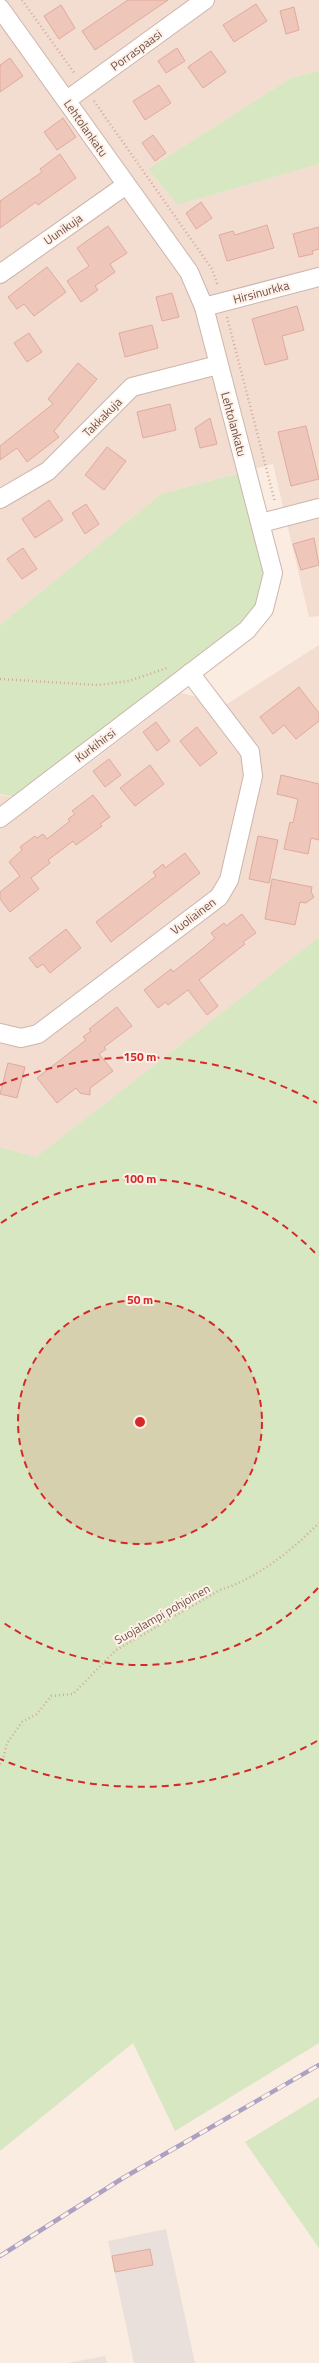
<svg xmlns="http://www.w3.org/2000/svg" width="319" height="2363" viewBox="0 0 319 2363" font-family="'Titillium Web',sans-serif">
  <rect width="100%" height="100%" fill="#faece1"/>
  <!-- residential -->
  <g fill="#f2ddd0">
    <polygon points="0,0 319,0 319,71 291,78 148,169 178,205 319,164 319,616 309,617 273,464 161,494 0,625"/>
    <polygon points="319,645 319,937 36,1157 0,1147 0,795 39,802 181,693 227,704"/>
  </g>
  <!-- industrial -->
  <g fill="#e9e0dc">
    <polygon points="166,2229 195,2363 134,2363 108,2241"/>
    <polygon points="105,2356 107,2363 68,2363"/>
  </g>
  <!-- green -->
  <g fill="#d7e7c1">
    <polygon points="319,71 319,164 178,205 148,169 291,78"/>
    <polygon points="247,471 273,573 264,609 25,799 0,794 0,625 161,494"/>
    <polygon points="319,937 319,2043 175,2131 133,2043 0,2151 0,1147 36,1157"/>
    <polygon points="319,2097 319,2248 245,2142"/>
  </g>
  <!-- building -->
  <g fill="#eec6ba" stroke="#e0aa9c">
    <polygon points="128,0 168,0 95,50 82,31"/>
    <polygon points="256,4 267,21 234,42 223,25"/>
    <polygon points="61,5 75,28 59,39 44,16"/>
    <polygon points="294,7 299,30 286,34 280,11"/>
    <polygon points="177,48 185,61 166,73 158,61"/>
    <polygon points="211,51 226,72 203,88 188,67"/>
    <polygon points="10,58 23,76 0,92 0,65"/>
    <polygon points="159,85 171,103 145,120 133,101"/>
    <polygon points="63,118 76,137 57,150 44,132"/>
    <polygon points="153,135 166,153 155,161 142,143"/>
    <polygon points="60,154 76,178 38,205 36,202 0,228 0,201 42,172 40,169"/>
    <polygon points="201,202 212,218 196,229 186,213"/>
    <polygon points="267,225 274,248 227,261 219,235 233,231 235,235"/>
    <polygon points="108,226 127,253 110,264 115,272 95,286 98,290 81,302 67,281 89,266 77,248"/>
    <polygon points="319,227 319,249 312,251 313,254 299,257 293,234"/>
    <polygon points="47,267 66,292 34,316 24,304 17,309 8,297"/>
    <polygon points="172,293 179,317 162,321 156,297"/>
    <polygon points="297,306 304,330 282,336 288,359 265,365 252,319"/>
    <polygon points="152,325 158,348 125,357 119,333"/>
    <polygon points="29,333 42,352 27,362 14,343"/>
    <polygon points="78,363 97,379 54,431 59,437 27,462 17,448 0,460 0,446 53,404 48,399"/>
    <polygon points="170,404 176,430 143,438 137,412"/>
    <polygon points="210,418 217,444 200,448 195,428"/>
    <polygon points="306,426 319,479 291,486 278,432"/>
    <polygon points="107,447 126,461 104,490 85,475"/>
    <polygon points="49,500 63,520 35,538 22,519"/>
    <polygon points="86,504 99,524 85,534 72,513"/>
    <polygon points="314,538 319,565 301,570 293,544"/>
    <polygon points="23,548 37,569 22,579 7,559"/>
    <polygon points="299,687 319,713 319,721 296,739 284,725 273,734 260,717"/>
    <polygon points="156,722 170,741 157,751 143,732"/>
    <polygon points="197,727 217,753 200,766 180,741"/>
    <polygon points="109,759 121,775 105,787 93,771"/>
    <polygon points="150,765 164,784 135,806 120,788"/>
    <polygon points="281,775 319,784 319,840 311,838 308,854 284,849 290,822 293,823 298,799 277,794"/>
    <polygon points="93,795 110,817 100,824 102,826 76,845 73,841 48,860 50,863 31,878 39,889 10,912 0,899 0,892 20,876 9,862 22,850 20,847 35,836 37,838 43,834 47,839 70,821 68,819 75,814 72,811"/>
    <polygon points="258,836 278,840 269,883 249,879"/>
    <polygon points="185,853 200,873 111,942 96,922 156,876 153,872 163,864 165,868"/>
    <polygon points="272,879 312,887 311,892 314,897 306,903 300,902 295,925 265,919"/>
    <polygon points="242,914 256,933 243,942 245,944 199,980 218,1006 207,1015 188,990 168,1005 166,1002 158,1008 144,990 171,969 173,972 201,950 215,938 211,933 224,923 226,926"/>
    <polygon points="66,929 81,948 50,973 43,964 37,968 29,958"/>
    <polygon points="117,1007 132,1026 104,1047 106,1049 99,1054 113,1071 90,1088 90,1095 80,1093 76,1088 57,1103 37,1078 86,1040 83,1037 91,1031 89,1029"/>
    <polygon points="8,1063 25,1067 17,1098 0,1094"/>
    <polygon points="150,2249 153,2265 115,2272 112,2256"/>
  </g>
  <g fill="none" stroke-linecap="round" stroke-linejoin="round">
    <defs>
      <g id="minor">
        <polyline points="0,8 189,272 204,307 273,573 264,609 247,630 0,818"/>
        <polyline points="67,100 205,0"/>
        <polyline points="0,274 126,185"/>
        <polyline points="204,307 319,277"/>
        <polyline points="0,499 48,471 132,387 218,365"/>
        <polyline points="261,523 319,508"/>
        <polyline points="0,1033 21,1038 38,1034 219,897 229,880 253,776 250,752 190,673"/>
      </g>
    </defs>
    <!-- minor casing -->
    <use href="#minor" stroke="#cdb5ac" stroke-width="20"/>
    <!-- path -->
    <g stroke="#d2a99e" stroke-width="2.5" stroke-dasharray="1 3" stroke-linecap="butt">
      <polyline points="22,0 75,74"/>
      <polyline points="94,101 212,269 218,286"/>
      <polyline points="227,317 275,502"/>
      <polyline points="0,679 98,685 129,681 167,668"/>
      <path d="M0,1764L3,1760L7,1743L22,1722L37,1714L51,1696L73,1694L116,1650L220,1590C258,1578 291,1551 319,1523"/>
    </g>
    <!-- minor -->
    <use href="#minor" stroke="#fff" stroke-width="18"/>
    <defs>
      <polyline id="rail" points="0,2256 123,2178 319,2065"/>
    </defs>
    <!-- rail casing -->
    <use href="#rail" stroke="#ada1c2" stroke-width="4.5"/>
    <!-- rail -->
    <use href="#rail" stroke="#fef1e7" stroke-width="3" stroke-dasharray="9" stroke-linecap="butt"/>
  </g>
  <!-- distance rings -->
  <circle cx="140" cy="1422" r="122" fill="#d62828" fill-opacity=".12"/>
  <g fill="none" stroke="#d62828" stroke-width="2" stroke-dasharray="7 5">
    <circle cx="140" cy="1422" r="122"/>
    <path d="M318 1588A243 243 0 0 1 1 1621M1 1223A243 243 0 0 1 318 1256"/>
    <path d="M317 1741A365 365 0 0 1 0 1759M0 1085A365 365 0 0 1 317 1103"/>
  </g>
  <g text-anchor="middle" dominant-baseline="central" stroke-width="4" stroke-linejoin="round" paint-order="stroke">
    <!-- street labels -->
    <g font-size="12" fill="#70514a" stroke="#fef1e7">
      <text transform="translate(136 50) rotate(-36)">Porraspaasi</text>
      <text transform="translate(86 128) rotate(55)">Lehtolankatu</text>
      <text transform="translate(63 229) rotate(-35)">Uunikuja</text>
      <text transform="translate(261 292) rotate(-15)">Hirsinurkka</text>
      <text transform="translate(102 417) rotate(-45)">Takkakuja</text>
      <text transform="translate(234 424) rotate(75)">Lehtolankatu</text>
      <text transform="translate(95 745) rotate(-37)">Kurkihirsi</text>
      <text transform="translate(193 916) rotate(-37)">Vuoliainen</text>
      <text transform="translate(162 1614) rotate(-30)">Suojalampi pohjoinen</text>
    </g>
  </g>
  <circle cx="140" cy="1422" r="6" fill="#d62828" stroke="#fef1e7" stroke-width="2"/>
  <g font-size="12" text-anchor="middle" font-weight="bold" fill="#d62828" stroke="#fef1e7" stroke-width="4" stroke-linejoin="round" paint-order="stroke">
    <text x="140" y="1061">150 m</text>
    <text x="140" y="1183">100 m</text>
    <text x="140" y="1304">50 m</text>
  </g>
</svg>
